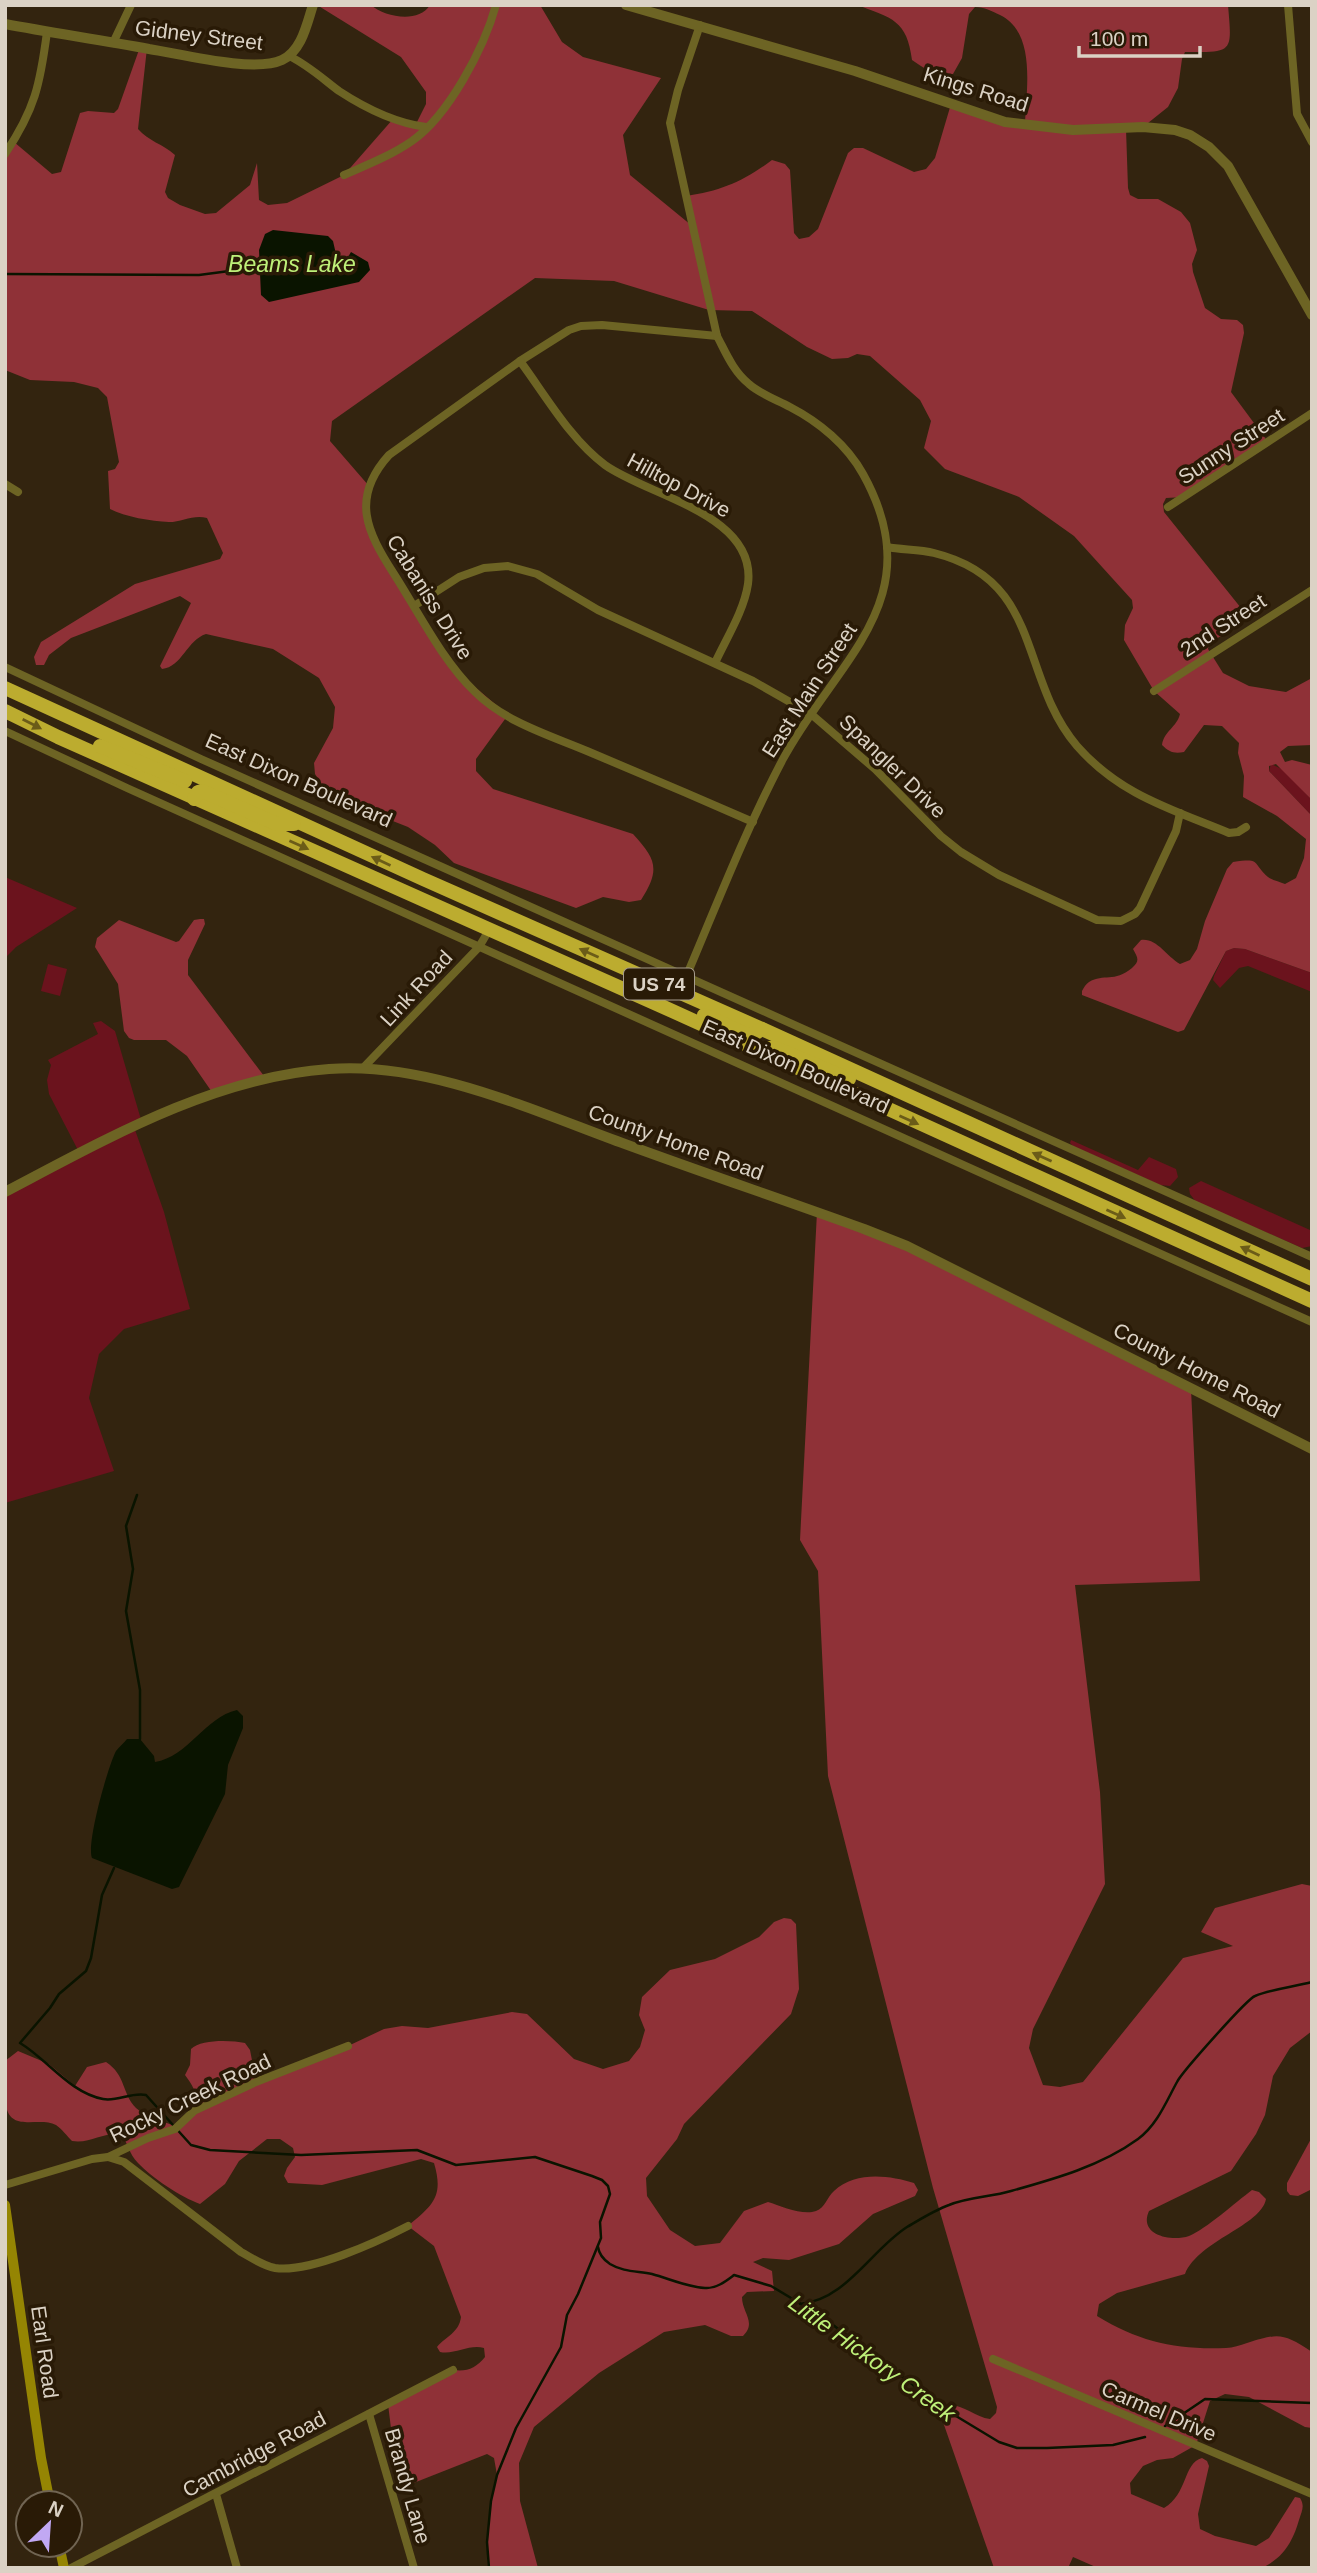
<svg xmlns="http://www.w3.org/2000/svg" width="1317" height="2573" viewBox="0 0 1317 2573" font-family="Arial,sans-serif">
  <rect width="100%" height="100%" fill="#33240f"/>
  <!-- green -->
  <g fill="#6b131d">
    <polygon points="1271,764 1284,770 1312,800 1312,816 1269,771"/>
    <polygon points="5,877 77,908 16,947 5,958"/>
    <polygon points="1234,948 1245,949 1312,973 1312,992 1248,966 1239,968 1220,988 1213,980 1214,976 1226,951"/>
    <polygon points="48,964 67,969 60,996 41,991"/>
    <polygon points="101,1021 115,1031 142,1123 134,1127 164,1212 190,1309 124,1329 99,1354 89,1398 114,1471 5,1503 5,1192 80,1154 49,1094 47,1080 51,1065 48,1060 98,1034 93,1023"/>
    <polygon points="1071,1140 1138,1170 1149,1157 1176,1169 1178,1177 1170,1186 1160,1185 1073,1146 1070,1143"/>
    <polygon points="1201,1181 1310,1230 1312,1246 1302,1248 1196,1202 1190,1194 1189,1188"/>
  </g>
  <!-- forest -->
  <g fill="#8f3137">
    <path d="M317,5H371C385,17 418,24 430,5H540L562,42L583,57L661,78L623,135L630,175L691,225L686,196C721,191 744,181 772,160L785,164L790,170L794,233L799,239L809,237L818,229L848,153L854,148H863L914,172L926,169L935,158L951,104L1025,125C1026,90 1037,33 1000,15C991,11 985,7 975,7L969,14L962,58L953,74C938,78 925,69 912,60C907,20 892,18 857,5H1228C1232,53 1234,52 1185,52L1182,59L1178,88L1168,107L1143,127L1126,129L1128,188L1130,195L1138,199H1158L1181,212L1190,223L1197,250L1192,264L1193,272L1205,308L1221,319L1237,320L1243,325L1244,333L1231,392L1268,442L1184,497L1166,498L1163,504L1164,512L1241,608C1239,630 1227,632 1209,643L1208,649L1223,673L1249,686L1286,692L1312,678V745L1288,746L1280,752L1285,762L1292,760L1312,765V800L1276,764L1269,766V771L1312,816V973L1245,949L1234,948L1226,951L1184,1030L1178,1032L1082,995V991C1084,987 1086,984 1089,982C1104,973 1114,983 1132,968C1140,961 1138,958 1133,949L1141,940C1157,938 1166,956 1180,964L1190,960L1197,949L1205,921L1227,869L1233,862C1262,858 1251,862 1268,877C1272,880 1280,882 1285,884L1296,878L1304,858L1306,839L1277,816L1243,797L1244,776L1238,753L1239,743L1222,726L1204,725L1184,752C1174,754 1169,752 1162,745C1164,731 1177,727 1180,714L1154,691L1124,640L1125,625L1133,608L1132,600L1074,536L1019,497L945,469L924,448L931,421L920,400L870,356L857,354L848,358L832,359L807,347L752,311L709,310L614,281L535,278L332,421L330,441L369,486V530L456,671L508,715L476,759V771L493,789L633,834C657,860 660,870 641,900L629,902L603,897L576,908L454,863L435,845L408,827L337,799L325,790L315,774L314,763L333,728L335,707L319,678L273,649L206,634C187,640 182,667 162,669L160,666L191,603L180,596L71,638L49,655L44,665H36L34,657L41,642L135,584L220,559L223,553L207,518C194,514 182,522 169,522C151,521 125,517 110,509L108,471L115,469L119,462L107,397L98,388L74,382L30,380L5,370V154L14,142L52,174L61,172L80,113L88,111L114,113L118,109L140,47L147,48L138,129C148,141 163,144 175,155L165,192L168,198L180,205L205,214L216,213L250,185L257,163L259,200L268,205L287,203L344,175L393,119L415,126L426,104V92L401,57Z"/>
    <polygon points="200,919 204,919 205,924 188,960 188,975 267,1080 214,1095 187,1056 166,1040 134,1040 129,1038 124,1031 118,984 95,947 97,938 119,920 176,942 179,941 194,920"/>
    <path d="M817,1212L864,1229L1191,1389L1200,1581L1075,1585L1100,1792L1105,1884L1033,2029L1029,2048L1043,2085L1060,2087L1083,2082L1183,1958L1233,1946L1201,1932L1215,1908L1302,1884L1312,1886V2031L1290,2048L1273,2076L1265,2115L1256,2134L1231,2171L1149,2211C1138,2235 1171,2242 1189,2236C1206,2229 1236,2202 1252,2190L1259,2192L1266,2199C1261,2226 1199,2240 1185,2274L1117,2293L1099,2304L1097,2316C1140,2342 1176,2350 1226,2348C1233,2348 1240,2345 1247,2343C1279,2333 1283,2333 1312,2352V2428L1305,2427L1249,2397L1225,2394L1210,2401L1196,2445L1173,2458L1157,2460L1143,2466L1130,2483L1131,2494L1164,2508C1188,2494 1183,2463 1202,2458L1207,2461L1209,2466L1198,2514L1200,2529L1215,2536L1256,2546L1269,2538L1295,2497L1300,2498C1305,2506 1302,2511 1299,2520C1293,2541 1283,2559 1261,2568H1098L1073,2557L1068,2568H994L943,2422L948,2405C963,2404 975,2417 990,2419L996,2413L997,2407L933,2188L828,1776L818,1571L800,1540Z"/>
    <path d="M784,1918L791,1919L796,1924L799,1989L791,2014L684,2124L677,2139L646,2178L647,2196L670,2230L695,2246L720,2243L744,2211L768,2202C781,2206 803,2216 816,2211C825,2208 827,2197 834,2191C855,2171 889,2175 914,2183L918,2190L915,2196L873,2214L839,2244L789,2260L763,2258L753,2262L772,2271L774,2291L747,2292L742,2297C742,2313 757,2322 743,2336H731L705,2325L664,2332L599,2373L534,2427L519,2463L520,2501L538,2568H488L487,2542L491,2501L497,2475L494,2458L487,2454L411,2484L403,2482L397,2477L388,2404L453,2370C467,2372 476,2368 485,2357L484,2348C469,2344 455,2355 440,2352L437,2347C446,2336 459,2333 461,2317L434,2246L408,2226C433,2205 444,2197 434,2163L421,2159L322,2185L288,2183L284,2176L287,2168L295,2157L293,2148L280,2139H267L239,2161L225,2184L200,2204C181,2197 152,2178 138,2163C129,2154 128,2143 121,2134C103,2132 90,2144 72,2141C67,2136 62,2129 56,2125C39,2116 10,2133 6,2105C3,2091 5,2075 5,2061L18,2051L49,2064L75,2086L87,2067L106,2062C126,2075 122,2094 136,2108C147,2118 165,2122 178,2127C198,2107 203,2099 185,2075L190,2065L191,2049C201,2039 231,2040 245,2043L250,2050L256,2081L348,2046L384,2029L402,2026L428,2028L512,2012L527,2014L574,2059L603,2069L629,2061L640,2047L645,2030L639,2015L642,1997L670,1970L715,1959L759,1937L774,1922Z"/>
    <polygon points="1312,2137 1312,2189 1298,2196 1290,2195 1287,2191 1287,2183"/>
  </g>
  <!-- water -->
  <g fill="#0a1400">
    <polygon points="273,230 328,236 333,241 338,263 344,264 351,252 368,262 370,270 359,282 269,302 261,295 259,250 265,234"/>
    <path d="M237,1710L243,1716V1728L228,1765L225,1794L179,1887L172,1889L92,1858C86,1844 108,1766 116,1751C119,1747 124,1743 127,1739H140L154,1756L155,1762C188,1757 205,1717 237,1710Z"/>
  </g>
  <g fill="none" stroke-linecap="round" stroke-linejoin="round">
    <!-- stream -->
    <g stroke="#0a1400" stroke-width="2.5">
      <polyline points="5,274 199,275 260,267"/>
      <polyline points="137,1495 126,1526 133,1569 126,1611 140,1690 140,1739"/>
      <path d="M114,1868L102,1895L91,1958L86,1971L59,1994L50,2008L20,2043C47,2059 70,2093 103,2099C117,2102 131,2092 146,2095L191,2145L210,2150L301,2155L417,2150L456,2165L535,2157L592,2176L602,2180L608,2186L610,2194L600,2222L601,2238L578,2294L567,2315L561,2347L516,2428L497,2475L491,2501L487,2542L489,2568"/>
      <path d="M598,2247C599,2254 604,2260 610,2264C623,2272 638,2271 652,2274C670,2279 687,2287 705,2288C716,2289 726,2281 734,2275L771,2286L821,2316L912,2384L935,2409L956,2416L999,2442L1017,2448H1047L1113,2445L1145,2437"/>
      <path d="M800,2304C846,2300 871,2250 907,2227C919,2220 935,2210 949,2205C968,2197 991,2197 1011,2191C1054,2179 1101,2166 1138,2139C1157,2125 1166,2102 1177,2082C1182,2072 1247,1999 1255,1996C1272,1989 1293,1987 1312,1982"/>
      <polyline points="1165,2426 1205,2399 1312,2403"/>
    </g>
    <!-- minor -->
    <g stroke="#6d6424" stroke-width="8">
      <polyline points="1288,5 1297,114 1312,142"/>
      <polyline points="113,43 131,5"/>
      <path d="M289,56C308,65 323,79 339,91C365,108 395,123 426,127"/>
      <path d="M5,154C35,109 40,85 47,32"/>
      <path d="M344,175C367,165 392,155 412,141C449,115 484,48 496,5"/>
      <path d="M717,336L602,325L581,326L569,330L520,361L389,455C350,498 367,532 394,574C419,613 442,660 475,692C505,722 549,735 587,751C642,774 698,798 753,822"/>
      <path d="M520,361C546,396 570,439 605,465C648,496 757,514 748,584C744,611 726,639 715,663"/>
      <polyline points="5,484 18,492"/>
      <polyline points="1168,507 1312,413"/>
      <path d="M887,547C902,550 919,549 934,553C1044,580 1018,677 1077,746C1120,795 1171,809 1229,833L1238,832L1246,827"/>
      <polyline points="414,606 459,577 484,568 508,566 537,574 598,610 753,681 811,714 875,769 941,836 961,852 999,875 1097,920 1121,921 1135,914 1140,908 1176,831 1180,813"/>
      <polyline points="5,667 201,759 1312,1257"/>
      <polyline points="1154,691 1312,590"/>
      <polyline points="5,731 127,788 1312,1322"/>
      <path d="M686,977C717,904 746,829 783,759C836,660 933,600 863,474C847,445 819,422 790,407C777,400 760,394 749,384C733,371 726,353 717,336L670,123L678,90L700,25"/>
      <polyline points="364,1067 479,947 489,930"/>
      <path d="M108,2157L124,2162L241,2252C252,2258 263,2266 275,2268C310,2273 377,2242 408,2226"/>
      <polyline points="5,2185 92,2159 108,2157 148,2138 175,2129 194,2111 256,2082 348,2046"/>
      <polyline points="993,2359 1312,2494"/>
      <polyline points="369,2414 414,2568"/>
      <polyline points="216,2494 237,2568"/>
      <polyline points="71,2568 453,2370"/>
    </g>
    <!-- tertiary -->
    <g stroke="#6d6424" stroke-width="10">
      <polyline points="626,5 855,71 1005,122 1073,130 1143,127 1175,130 1190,135 1209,147 1228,166 1312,315"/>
      <path d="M5,24C53,33 101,40 149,49C181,54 254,73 282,60C302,51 307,23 313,5"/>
      <path d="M5,1192C106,1139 214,1077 329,1069C427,1061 534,1111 625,1144C704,1173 784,1200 864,1229L907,1246L1312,1449"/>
    </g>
    <!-- secondary -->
    <g stroke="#958503" stroke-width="10">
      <polyline points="5,2205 41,2458 50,2503"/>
      <polyline points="59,2545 64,2568"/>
    </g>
    <!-- trunk -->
    <g stroke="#bcac2f" stroke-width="14">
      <polyline points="5,688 423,879 762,1029 1312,1279"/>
      <polyline points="5,711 58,737 659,1005 1312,1301"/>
      <polyline points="100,746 185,781"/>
      <polyline points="194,799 198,792 202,791 277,824 294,824"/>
      <polyline points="704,1015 748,1035 753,1035 762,1029"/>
      <polyline points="763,1054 769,1048 775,1048 849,1079"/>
    </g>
  </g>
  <!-- one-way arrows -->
  <defs><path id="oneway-solid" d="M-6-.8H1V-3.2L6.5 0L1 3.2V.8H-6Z" transform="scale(1.75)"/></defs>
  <g fill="#6b5c18">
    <use href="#oneway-solid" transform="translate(32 724) rotate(27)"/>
    <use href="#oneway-solid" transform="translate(299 845) rotate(24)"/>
    <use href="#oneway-solid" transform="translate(381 861) rotate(-155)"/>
    <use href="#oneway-solid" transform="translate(589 953) rotate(-156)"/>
    <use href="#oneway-solid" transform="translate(909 1120) rotate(24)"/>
    <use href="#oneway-solid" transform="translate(1042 1157) rotate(-156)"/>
    <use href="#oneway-solid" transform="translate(1116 1214) rotate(24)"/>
    <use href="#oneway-solid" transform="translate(1250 1251) rotate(-155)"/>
  </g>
  <g text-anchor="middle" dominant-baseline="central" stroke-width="7" stroke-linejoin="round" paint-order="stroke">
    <!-- shield labels -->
    <rect fill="#291a06" stroke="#a69b8c" stroke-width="2" x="624" y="968.5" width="70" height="31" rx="5"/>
    <g font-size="19" font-weight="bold" fill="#dbd2c5">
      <text x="659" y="984">US 74</text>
    </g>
    <!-- street labels -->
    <g font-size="21" fill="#dbd2c5" stroke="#291a06">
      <text transform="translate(199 35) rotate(7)">Gidney Street</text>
      <text transform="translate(976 89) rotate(17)">Kings Road</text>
      <text transform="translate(1231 446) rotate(-33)">Sunny Street</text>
      <text transform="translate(679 485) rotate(28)">Hilltop Drive</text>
      <text transform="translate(430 597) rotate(58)">Cabaniss Drive</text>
      <text transform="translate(1223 625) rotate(-33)">2nd Street</text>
      <text transform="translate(809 690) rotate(-57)">East Main Street</text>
      <text transform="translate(893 766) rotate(44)">Spangler Drive</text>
      <text transform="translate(299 780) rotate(24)">East Dixon Boulevard</text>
      <text transform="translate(416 988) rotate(-47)">Link Road</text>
      <text transform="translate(796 1066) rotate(24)">East Dixon Boulevard</text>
      <text transform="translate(676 1142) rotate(20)">County Home Road</text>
      <text transform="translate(1197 1370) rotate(27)">County Home Road</text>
      <text transform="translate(190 2098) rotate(-26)">Rocky Creek Road</text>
      <text transform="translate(45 2352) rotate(82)">Earl Road</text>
      <text transform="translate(1159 2411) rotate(23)">Carmel Drive</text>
      <text transform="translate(254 2454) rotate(-28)">Cambridge Road</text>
      <text transform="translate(408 2486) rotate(74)">Brandy Lane</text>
    </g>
    <!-- water labels -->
    <g font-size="23" font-style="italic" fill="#bef079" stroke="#291a06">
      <text x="292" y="264">Beams Lake</text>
      <text transform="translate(872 2358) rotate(36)">Little Hickory Creek</text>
    </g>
  </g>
  <!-- border -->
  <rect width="1317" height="2573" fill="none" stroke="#dbd2c5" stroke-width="14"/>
  <!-- north arrow -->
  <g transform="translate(49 2524) rotate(25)"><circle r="33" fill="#291a06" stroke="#706452" stroke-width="2"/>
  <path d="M0-5L12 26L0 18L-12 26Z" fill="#c1a8f3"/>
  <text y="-10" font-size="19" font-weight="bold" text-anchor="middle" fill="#dbd2c5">N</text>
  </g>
  <!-- scale -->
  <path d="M1079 46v10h121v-10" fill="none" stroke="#dbd2c5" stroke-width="3.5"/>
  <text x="1090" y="46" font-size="21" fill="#dbd2c5" stroke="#291a06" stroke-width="5" paint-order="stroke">100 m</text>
</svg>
